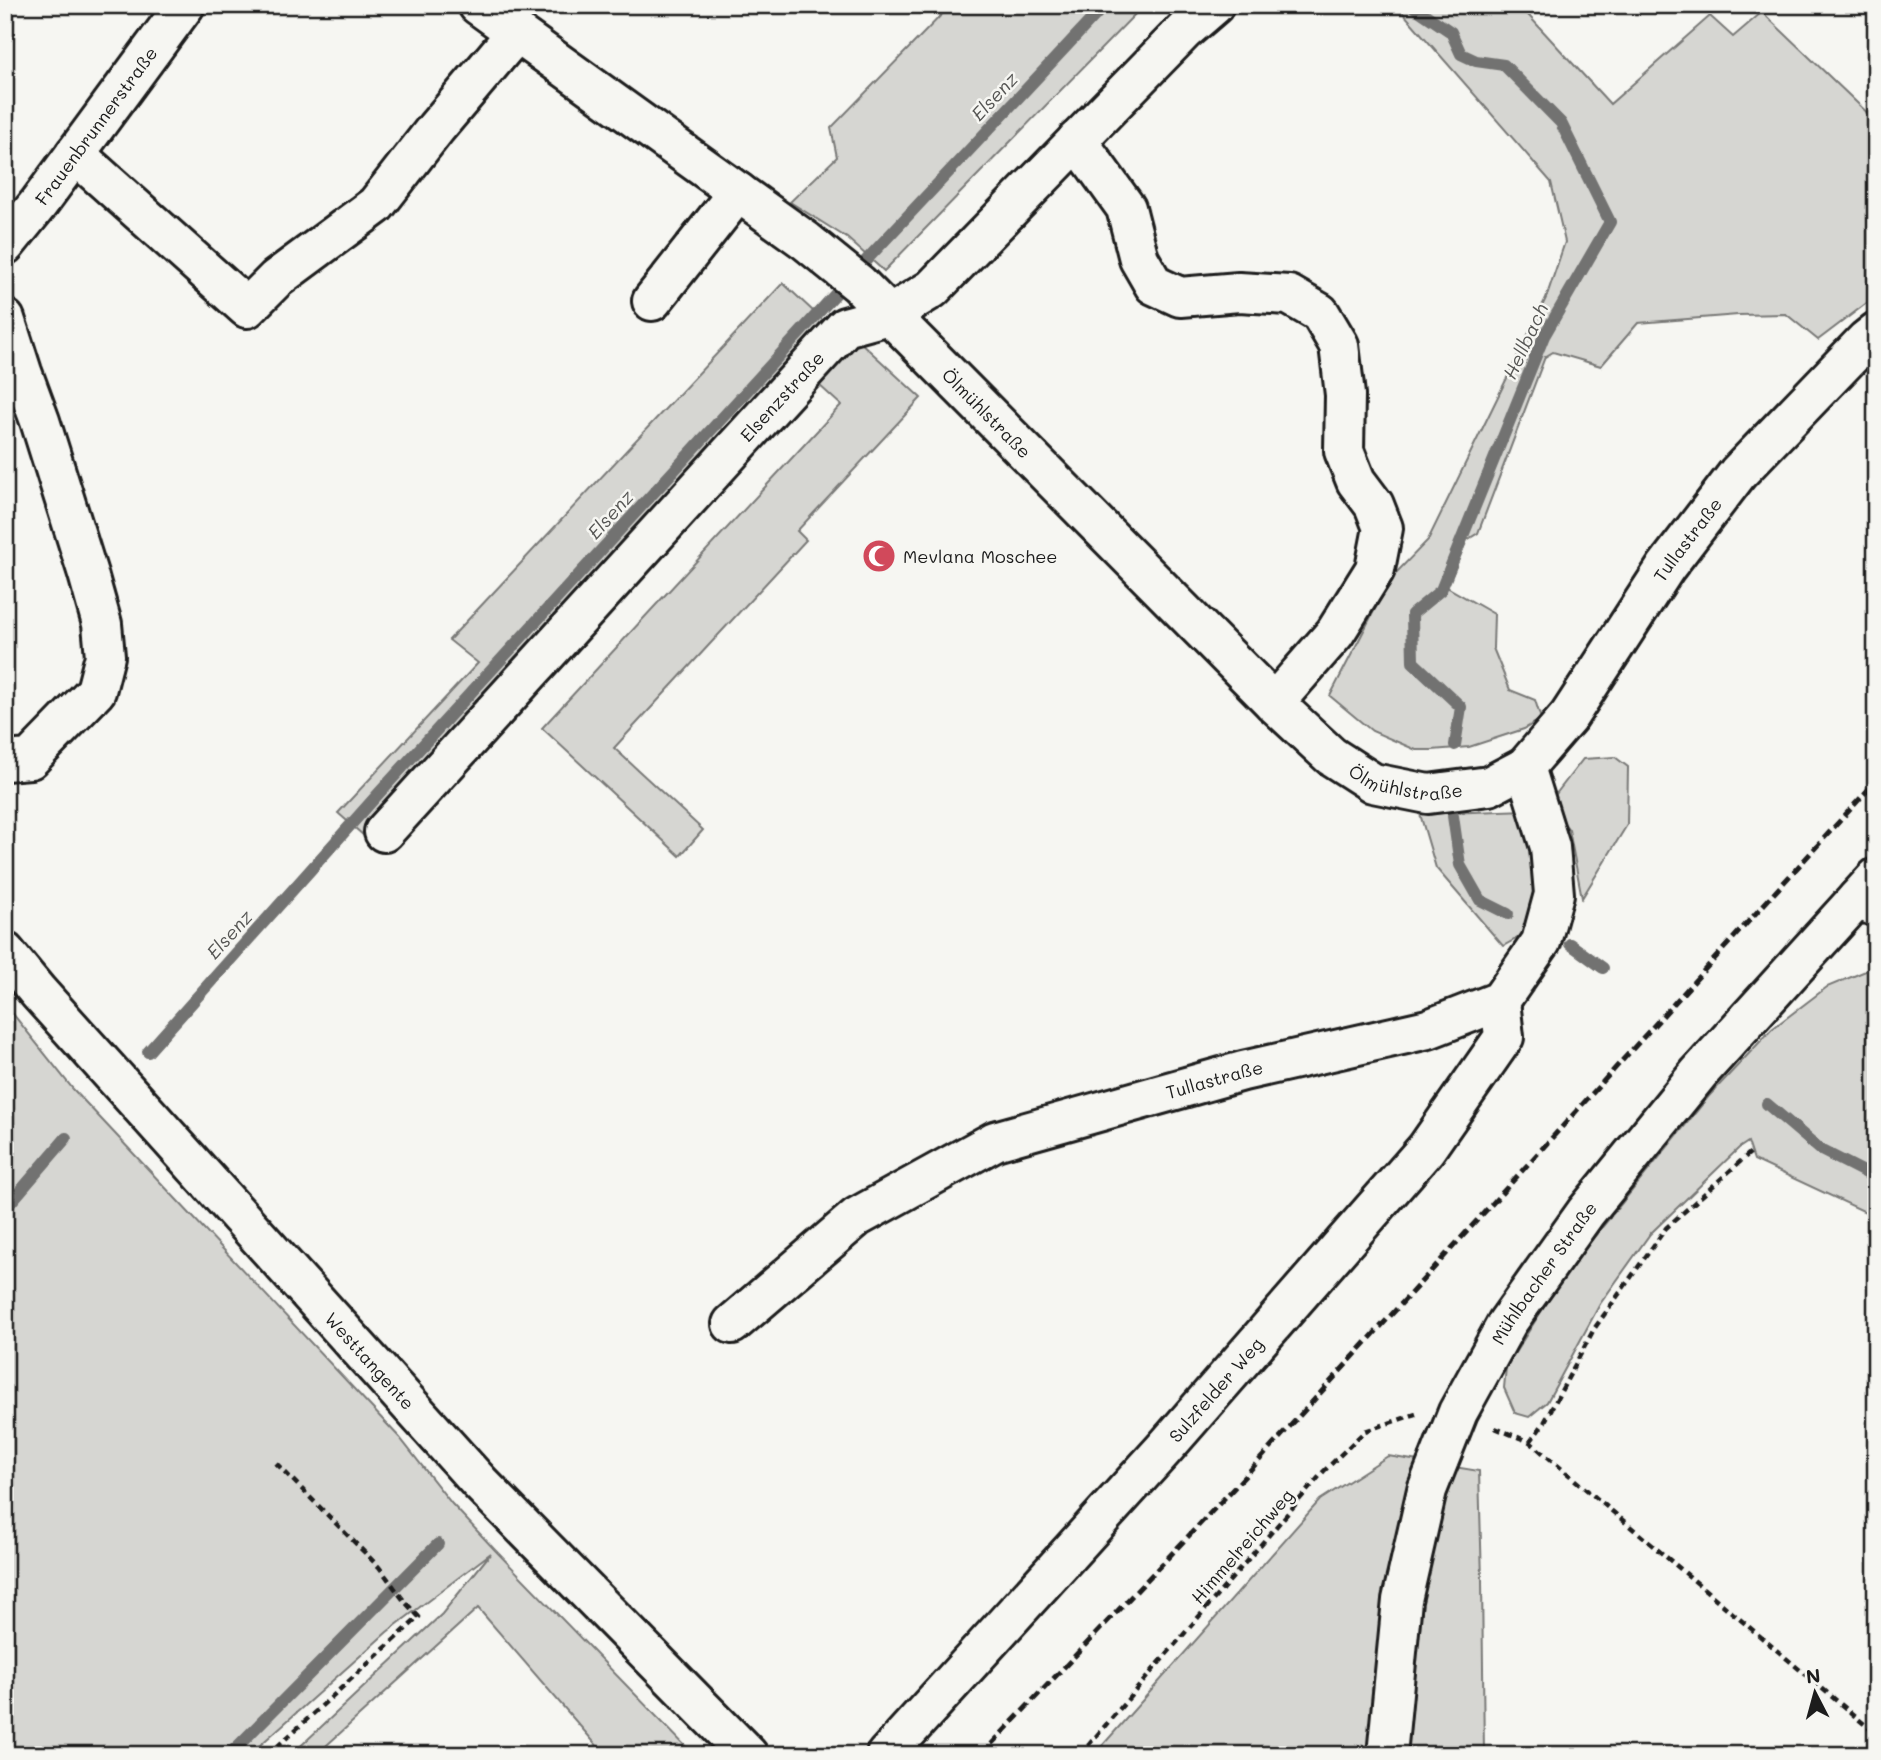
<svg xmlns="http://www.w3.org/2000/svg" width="1881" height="1760" viewBox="0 0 1881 1760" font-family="Mali,sans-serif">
  <rect width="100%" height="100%" fill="#f6f6f2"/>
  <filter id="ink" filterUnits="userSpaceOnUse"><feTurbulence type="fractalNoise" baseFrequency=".0143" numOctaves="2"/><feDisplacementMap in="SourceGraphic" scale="14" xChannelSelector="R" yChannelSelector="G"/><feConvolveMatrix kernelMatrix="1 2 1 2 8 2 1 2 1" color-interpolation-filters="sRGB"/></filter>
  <g filter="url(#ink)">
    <!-- green -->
    <g fill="#d6d6d2" stroke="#797977" stroke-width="2">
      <polygon points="951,5 1144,5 884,271 847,238 790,202 837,157 831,128"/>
      <polygon points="1396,5 1519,5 1610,104 1710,16 1733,37 1762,12 1876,121 1876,296 1818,340 1786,314 1738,315 1638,323 1601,366 1553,352 1545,357 1478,533 1467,540 1447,587 1494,614 1493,648 1510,690 1535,700 1541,719 1524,729 1469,747 1432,750 1416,750 1372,731 1330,696 1391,578 1428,540 1546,298 1565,242 1551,182"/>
      <polygon points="783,283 828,325 496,686 363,835 338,813 478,663 449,640"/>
      <polygon points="859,341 921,398 797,531 806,540 614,748 703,830 680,856 542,728 841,405 819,385"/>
      <polygon points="1615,757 1628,767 1627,825 1582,898 1569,830 1549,803 1583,759"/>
      <polygon points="1526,810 1538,904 1521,936 1503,946 1436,868 1420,814"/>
      <polygon points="1876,969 1876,1217 1754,1160 1748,1142 1739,1148 1650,1234 1600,1304 1547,1402 1529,1417 1515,1413 1504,1388 1506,1367 1568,1269 1709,1096 1772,1029 1827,987 1868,970"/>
      <polygon points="5,1004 73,1089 400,1438 452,1504 495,1550 694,1755 605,1755 478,1608 316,1755 291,1755 442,1614 491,1553 387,1632 249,1755 5,1755"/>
      <polygon points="1388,1456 1479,1471 1482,1580 1484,1755 1094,1755 1320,1500"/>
    </g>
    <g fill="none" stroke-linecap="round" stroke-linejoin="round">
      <!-- stream -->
      <g stroke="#727271" stroke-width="12">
        <polyline points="1411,5 1451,32 1461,54 1476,61 1504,65 1561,123 1610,222 1544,336 1441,590 1412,614 1413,662 1461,707 1455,745"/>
        <polyline points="1453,816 1460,865 1480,900 1508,914"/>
        <polyline points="1570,944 1603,968"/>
        <polyline points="148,1052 380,792 872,254 1105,5"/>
        <polyline points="1767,1104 1821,1150 1876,1178"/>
        <polyline points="5,1209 66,1138"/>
        <polyline points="229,1755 438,1544"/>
      </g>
      <defs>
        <g id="minor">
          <path id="s1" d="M478,5L806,241L859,284L1274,703L1331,756L1373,783L1428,794L1489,786L1525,767L1569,716L1666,567L1738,473L1866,340L1876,332"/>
          <polyline points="1077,140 1126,208 1139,259 1154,285 1180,297 1239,292 1289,295 1320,313 1339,345 1345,395 1344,451 1356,481 1374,505 1383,528 1375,569 1335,633 1274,703"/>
          <polyline points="75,154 247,308 276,279 376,205 436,128 517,32"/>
          <path id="s2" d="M5,245L39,203L185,5"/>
          <polyline points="652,301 738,192"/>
          <polyline points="5,319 22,372 40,421 88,574 102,624 105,656 96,691 30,759 5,761"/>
          <path id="s3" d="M384,832L845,327L889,315L932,289L1185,30L1214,5"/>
          <polyline points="1857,899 1876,878"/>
          <path id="s4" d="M732,1324L857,1217L995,1141L1243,1071L1428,1029L1500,1001L1541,942L1554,894L1550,847L1525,767"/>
          <path id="s5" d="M886,1755L1163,1450L1426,1149L1504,1037L1500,1001"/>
        </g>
        <g id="major">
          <path id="s6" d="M5,952L38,992L480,1483L748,1755"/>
          <path id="s7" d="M1387,1755L1402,1600L1427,1490L1458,1412L1507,1323L1586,1212L1699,1073L1857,899L1876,907"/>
        </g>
      </defs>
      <!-- minor casing -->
      <use href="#minor" stroke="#1c1c1c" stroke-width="44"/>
      <!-- major casing -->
      <use href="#major" stroke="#1c1c1c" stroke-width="44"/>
      <!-- path -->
      <g stroke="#1c1c1c" stroke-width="4.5" stroke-dasharray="7 5" stroke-linecap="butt">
        <polyline points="1495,1428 1530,1442 1876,1734"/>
        <polyline points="1530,1442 1544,1423 1594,1329 1666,1228 1751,1152"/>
        <polyline points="268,1755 419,1617 405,1602 379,1567 273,1460"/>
        <polyline points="1080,1755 1324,1471 1365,1431 1416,1414"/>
      </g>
      <!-- minor -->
      <use href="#minor" stroke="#f6f6f2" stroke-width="38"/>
      <!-- major -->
      <use href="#major" stroke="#f6f6f2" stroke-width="38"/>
      <!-- rail -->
      <polyline stroke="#1c1c1c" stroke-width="5" stroke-dasharray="10 5" stroke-linecap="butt" points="981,1755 1234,1488 1876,781"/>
    </g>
  </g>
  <!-- icons -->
  <defs>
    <symbol id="mosque-disc" viewBox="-11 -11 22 22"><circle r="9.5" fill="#d1495b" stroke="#f6f6f2"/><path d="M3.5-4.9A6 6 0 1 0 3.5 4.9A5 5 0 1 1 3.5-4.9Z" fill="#fff"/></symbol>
  </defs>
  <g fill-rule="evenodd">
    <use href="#mosque-disc" x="860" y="537" width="38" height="38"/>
  </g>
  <g text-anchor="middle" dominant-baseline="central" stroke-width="5" stroke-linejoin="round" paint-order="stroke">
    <!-- street labels -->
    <g font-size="18" fill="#1c1c1c" stroke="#f6f6f2">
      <text stroke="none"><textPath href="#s2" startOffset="150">Frauenbrunnerstraße</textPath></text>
      <text stroke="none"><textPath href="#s3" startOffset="590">Elsenzstraße</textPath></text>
      <text stroke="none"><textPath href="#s1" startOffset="654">Ölmühlstraße</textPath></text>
      <text stroke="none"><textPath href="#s1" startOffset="1628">Tullastraße</textPath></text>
      <text stroke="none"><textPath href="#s1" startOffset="1222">Ölmühlstraße</textPath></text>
      <text stroke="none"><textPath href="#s4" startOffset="550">Tullastraße</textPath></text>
      <text stroke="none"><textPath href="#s7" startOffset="516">Mühlbacher Straße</textPath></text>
      <text stroke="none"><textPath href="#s6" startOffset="548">Westtangente</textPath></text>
      <text stroke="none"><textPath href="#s5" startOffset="492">Sulzfelder Weg</textPath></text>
      <text transform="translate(1242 1546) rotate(-49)">Himmelreichweg</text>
    </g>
    <!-- poi labels -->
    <g font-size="18" fill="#1c1c1c" stroke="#f6f6f2" text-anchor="start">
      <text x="903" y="556">Mevlana Moschee</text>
    </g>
    <!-- water labels -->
    <g font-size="19" font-style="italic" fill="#565654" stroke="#f6f6f2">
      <text transform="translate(994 96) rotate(-47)">Elsenz</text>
      <text transform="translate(1525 341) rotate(-65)">Hellbach</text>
      <text transform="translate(610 514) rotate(-48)">Elsenz</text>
      <text transform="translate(229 934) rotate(-48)">Elsenz</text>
    </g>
  </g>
  <!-- margin -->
  <rect width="1881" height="1760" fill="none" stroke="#f6f6f2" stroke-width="28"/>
  <rect x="14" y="14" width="1853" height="1732" fill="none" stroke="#1c1c1c" stroke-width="2.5" filter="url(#ink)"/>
  <!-- north arrow -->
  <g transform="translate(1815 1693) rotate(354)" stroke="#f6f6f2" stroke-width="5" paint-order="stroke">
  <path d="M0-5L12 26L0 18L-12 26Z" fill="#1c1c1c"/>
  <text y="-10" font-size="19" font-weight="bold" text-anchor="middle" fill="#1c1c1c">N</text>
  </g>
</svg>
